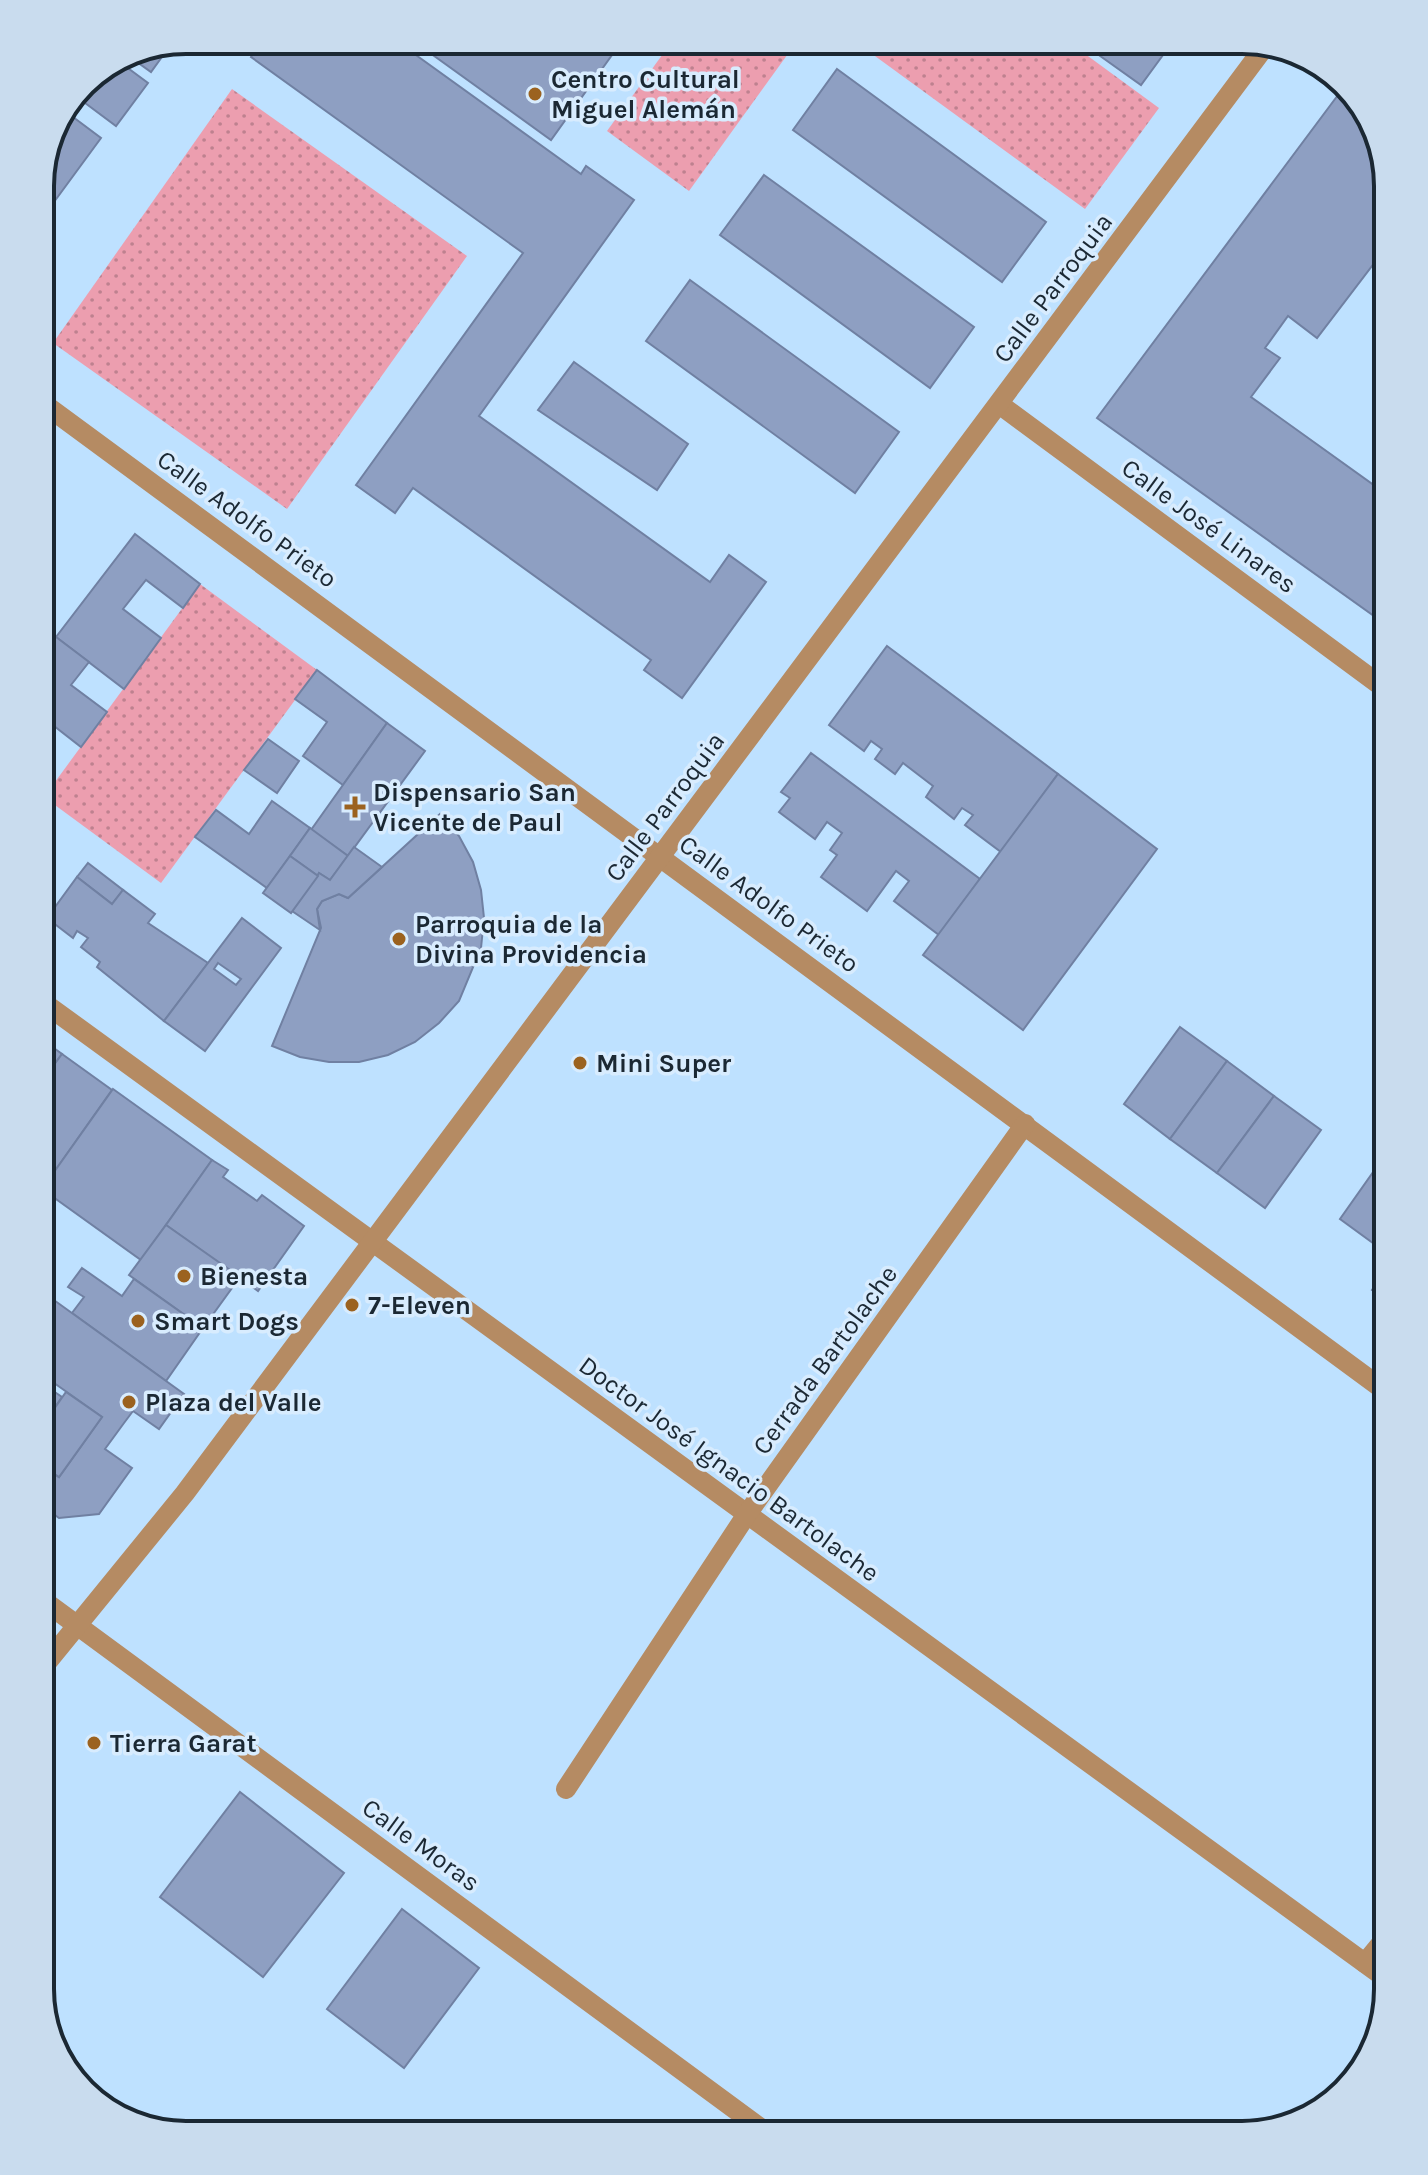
<svg xmlns="http://www.w3.org/2000/svg" width="1428" height="2175" viewBox="0 0 1428 2175" font-family="Karla,sans-serif">
  <defs>
    <pattern id="grass-dots" width="8" height="8" patternUnits="userSpaceOnUse" patternTransform="scale(2)"><rect width="8" height="8" fill="#ec9eaf"/><path d="M2 2h.1M6 6h.1" fill="none" stroke="#be818f" stroke-width="1.8" stroke-linecap="round"/></pattern>
  </defs>
  <rect width="100%" height="100%" fill="#bee1ff"/>
  <!-- grass -->
  <g fill="url(#grass-dots)">
    <polygon points="673,40 798,40 689,191 607,131"/>
    <polygon points="853,40 1066,40 1159,108 1085,209"/>
    <polygon points="232,89 467,256 287,509 53,343"/>
    <polygon points="200,584 317,670 161,883 44,797"/>
  </g>
  <!-- building -->
  <g fill="#8e9fc2" stroke="#7080a2" stroke-width="2" fill-rule="evenodd">
    <polygon points="263,40 395,40 581,174 586,166 634,200 479,416 710,582 729,555 766,582 682,698 644,670 651,660 413,488 395,513 356,485 523,253 251,57"/>
    <polygon points="412,40 605,40 617,48 551,140"/>
    <polygon points="1174,40 1141,85 1096,53 1104,40"/>
    <polygon points="172,43 151,72 126,54 131,51"/>
    <polygon points="117,60 148,83 116,126 77,97 83,82"/>
    <polygon points="837,69 1046,222 1002,282 793,130"/>
    <polygon points="1344,87 1369,113 1388,186 1388,245 1317,338 1288,316 1265,348 1280,358 1251,397 1378,488 1388,475 1388,626 1097,418"/>
    <polygon points="69,114 101,138 40,221 40,177"/>
    <polygon points="764,175 974,327 930,388 720,235"/>
    <polygon points="690,280 899,432 855,493 646,341"/>
    <polygon points="574,362 688,444 657,490 538,410"/>
    <polygon points="1388,408 1388,433 1376,424"/>
    <polygon points="135,534 200,584 183,608 146,580 123,609 161,638 124,689 56,637"/>
    <polygon points="56,637 89,662 71,685 107,712 81,747 40,715 40,658"/>
    <polygon points="887,646 1058,774 1001,852 965,825 973,815 962,808 954,819 926,797 933,786 903,763 895,774 875,759 882,749 871,741 864,751 829,725"/>
    <polygon points="317,670 387,723 343,785 303,756 327,722 295,699"/>
    <polygon points="387,723 425,751 348,856 311,830"/>
    <polygon points="268,739 299,761 277,793 244,770"/>
    <polygon points="811,753 980,879 939,935 894,901 909,881 896,871 867,911 821,877 837,855 830,850 842,833 827,822 815,839 779,812 790,798 781,792"/>
    <polygon points="1058,774 1157,849 1023,1030 923,955"/>
    <polygon points="272,801 310,828 267,888 195,837 216,810 249,834"/>
    <polygon points="440,814 459,836 473,862 481,890 484,918 481,948 459,1001 439,1023 415,1042 388,1055 359,1062 329,1062 300,1057 272,1046 321,928 317,909 322,901 339,894 348,898"/>
    <polygon points="310,828 348,856 330,880 319,873 318,876 290,856"/>
    <polygon points="354,847 382,867 348,898 339,894 322,901 317,909 320,930 292,911 319,873 330,880"/>
    <polygon points="290,856 318,876 291,913 263,893"/>
    <polygon points="88,863 123,890 112,904 77,877"/>
    <polygon points="77,877 112,904 123,890 155,914 148,923 208,963 164,1021 97,967 100,962 81,947 88,938 77,931 73,938 47,918"/>
    <path d="M242,918L281,948L205,1051L164,1021ZM218,963L241,979L236,985L214,969Z"/>
    <polygon points="1180,1027 1227,1061 1170,1139 1124,1104"/>
    <polygon points="40,1038 62,1054 40,1084"/>
    <polygon points="62,1054 112,1090 52,1175 40,1167 40,1084"/>
    <polygon points="1227,1061 1274,1096 1217,1173 1170,1139"/>
    <polygon points="113,1089 212,1160 141,1260 42,1189"/>
    <polygon points="1274,1096 1321,1130 1265,1208 1217,1173"/>
    <polygon points="1388,1151 1388,1254 1340,1219"/>
    <polygon points="212,1160 228,1170 223,1177 257,1201 262,1195 304,1226 258,1291 166,1225"/>
    <polygon points="166,1225 240,1277 203,1328 129,1275"/>
    <polygon points="1388,1266 1388,1301 1372,1290"/>
    <polygon points="82,1268 122,1296 134,1279 203,1328 166,1381 72,1313 84,1297 68,1287"/>
    <polygon points="40,1290 184,1394 159,1429 133,1411 124,1423 105,1449 132,1468 99,1514 59,1518 40,1504 40,1464 59,1477 102,1417 40,1373"/>
    <polygon points="40,1382 62,1397 40,1429"/>
    <polygon points="66,1392 102,1417 59,1477 40,1464 40,1429"/>
    <polygon points="240,1792 344,1873 263,1977 160,1897"/>
    <polygon points="402,1909 479,1968 404,2068 327,2009"/>
  </g>
  <g fill="none" stroke-linecap="round" stroke-linejoin="round">
    <!-- minor -->
    <g stroke="#b58b63" stroke-width="20">
      <polyline points="40,401 1388,1393"/>
      <polyline points="999,404 1388,691"/>
      <polyline points="40,1000 1388,1980"/>
      <polyline points="40,1598 770,2135"/>
      <polyline points="40,1671 185,1493 1266,45"/>
      <polyline points="566,1789 747,1514 1025,1124"/>
      <polyline points="1365,1963 1388,1935"/>
    </g>
  </g>
  <!-- markers -->
  <g fill="#9b621f" stroke="#d8ecfe" stroke-width="3">
    <circle cx="535" cy="94" r="8"/>
    <path d="M351 795h8v8h8v8h-8v8h-8v-8h-8v-8h8z"/>
    <circle cx="399" cy="939" r="8"/>
    <circle cx="580" cy="1063" r="8"/>
    <circle cx="184" cy="1276" r="8"/>
    <circle cx="352" cy="1305" r="8"/>
    <circle cx="138" cy="1321" r="8"/>
    <circle cx="129" cy="1402" r="8"/>
    <circle cx="94" cy="1743" r="8"/>
  </g>
  <g text-anchor="middle" dominant-baseline="central" stroke-width="7" stroke-linejoin="round" paint-order="stroke">
    <!-- poi labels -->
    <g font-size="26" font-weight="bold" fill="#1b2833" stroke="#d8ecfe" text-anchor="start">
      <text x="551" y="79">Centro Cultural<tspan x="551" dy="30">Miguel Alemán</tspan></text>
      <text x="373" y="792">Dispensario San<tspan x="373" dy="30">Vicente de Paul</tspan></text>
      <text x="415" y="924">Parroquia de la<tspan x="415" dy="30">Divina Providencia</tspan></text>
      <text x="596" y="1063">Mini Super</text>
      <text x="200" y="1276">Bienesta</text>
      <text x="368" y="1305">7-Eleven</text>
      <text x="154" y="1321">Smart Dogs</text>
      <text x="145" y="1402">Plaza del Valle</text>
      <text x="110" y="1743">Tierra Garat</text>
    </g>
    <!-- street labels -->
    <g font-size="26" fill="#1b2833" stroke="#d8ecfe">
      <text transform="translate(1053 288) rotate(-53)">Calle Parroquia</text>
      <text transform="translate(247 519) rotate(36)">Calle Adolfo Prieto</text>
      <text transform="translate(1209 526) rotate(36)">Calle José Linares</text>
      <text transform="translate(665 807) rotate(-53)">Calle Parroquia</text>
      <text transform="translate(769 904) rotate(36)">Calle Adolfo Prieto</text>
      <text transform="translate(825 1360) rotate(-54)">Cerrada Bartolache</text>
      <text transform="translate(729 1469) rotate(36)">Doctor José Ignacio Bartolache</text>
      <text transform="translate(421 1845) rotate(36)">Calle Moras</text>
    </g>
  </g>
  <!-- crop -->
  <path d="M0 0H1428V2175H0ZM186 54H1242A132 132 0 0 1 1374 186V1989A132 132 0 0 1 1242 2121H186A132 132 0 0 1 54 1989V186A132 132 0 0 1 186 54Z" fill="#c9dcee" fill-rule="evenodd"/>
  <path fill="none" stroke="#1b2833" stroke-width="4" d="M186 54H1242A132 132 0 0 1 1374 186V1989A132 132 0 0 1 1242 2121H186A132 132 0 0 1 54 1989V186A132 132 0 0 1 186 54Z"/>
</svg>
